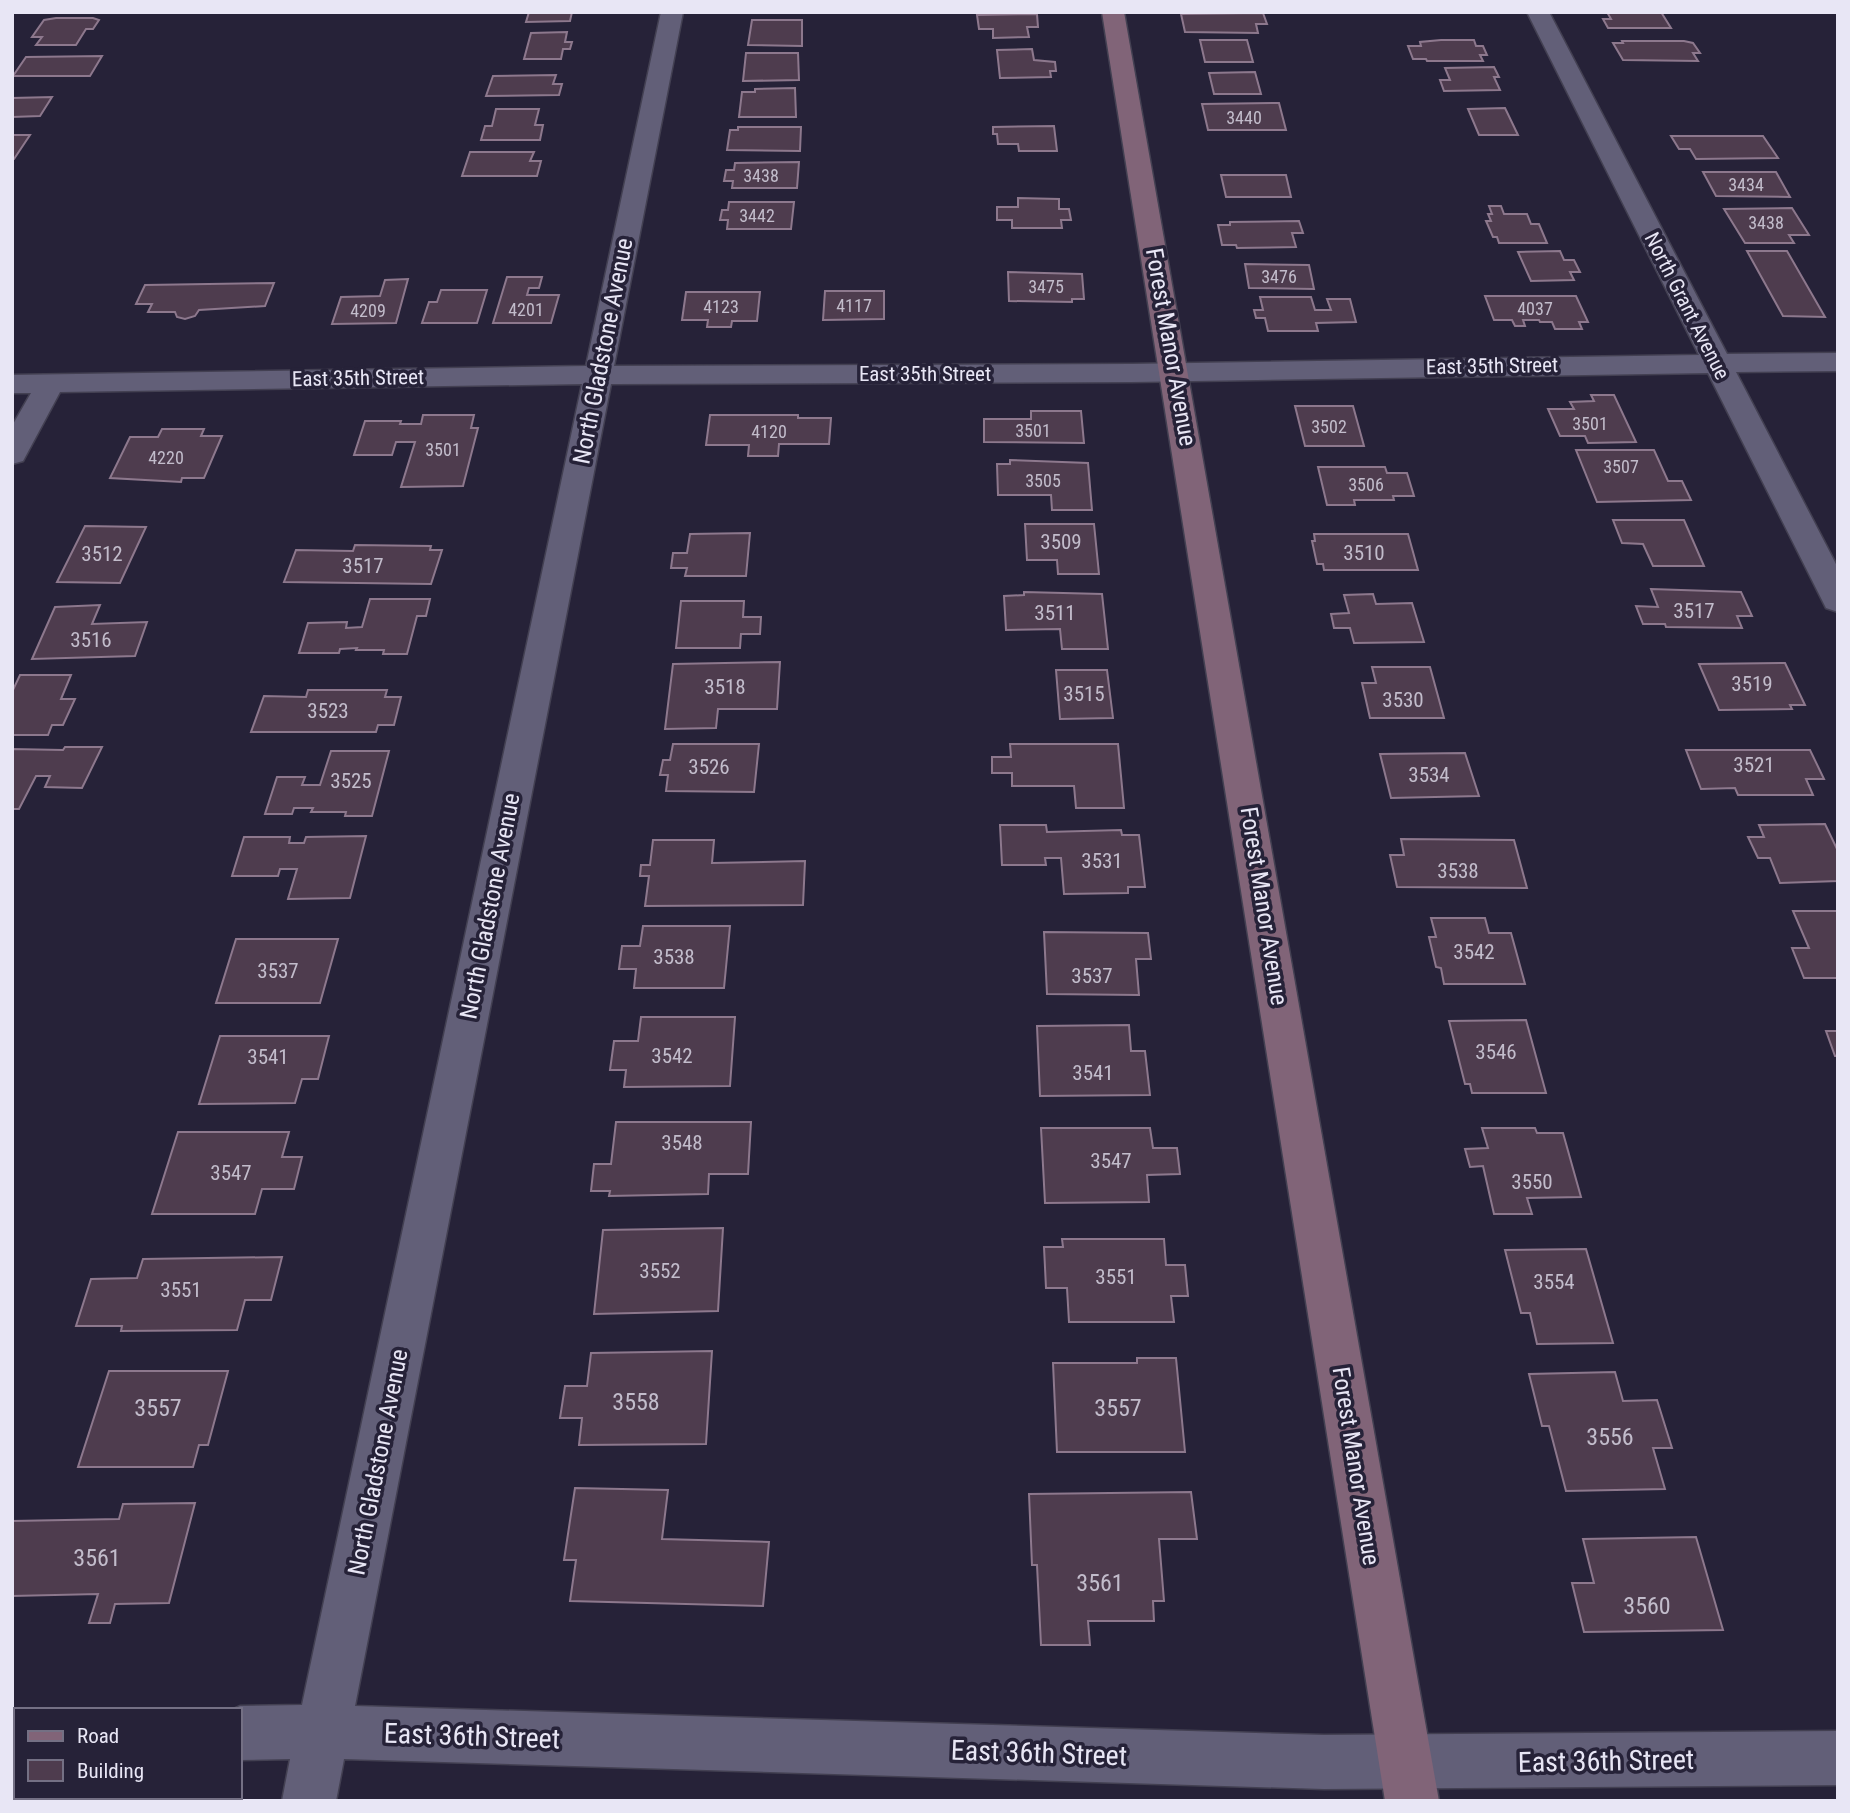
<svg xmlns="http://www.w3.org/2000/svg" width="1850" height="1813" viewBox="0 0 1850 1813" font-family="'Roboto Condensed',sans-serif">
  <rect width="100%" height="100%" fill="#262238"/>
  <!-- building -->
  <g fill="#4e3c4e" stroke="#8d788d" stroke-width="2">
    <polygon points="529,12 572,12 570,21 526,22"/>
    <polygon points="1607,12 1661,12 1671,28 1608,28 1603,19 1611,19"/>
    <polygon points="1263,13 1267,24 1256,24 1258,33 1185,32 1181,14"/>
    <polygon points="1037,14 1038,27 1027,27 1029,37 993,38 993,29 979,29 977,15"/>
    <polygon points="56,18 93,18 99,20 93,29 86,29 76,45 36,45 42,37 32,37 44,20"/>
    <polygon points="752,20 802,20 802,46 748,45"/>
    <polygon points="567,32 565,42 572,42 570,49 563,49 561,59 524,59 531,33"/>
    <polygon points="1200,40 1247,40 1253,62 1205,62"/>
    <polygon points="1441,40 1474,40 1476,46 1483,46 1487,55 1480,55 1483,61 1427,61 1426,59 1413,59 1408,46 1421,46 1420,42"/>
    <polygon points="1622,41 1684,41 1693,43 1700,53 1693,53 1698,61 1623,60 1613,43 1623,43"/>
    <polygon points="1032,49 1034,60 1055,62 1056,71 1050,71 1051,77 1000,78 997,50"/>
    <polygon points="746,53 798,53 799,80 743,81"/>
    <polygon points="102,56 90,76 13,76 26,57"/>
    <polygon points="1494,67 1499,77 1494,77 1500,90 1444,91 1440,80 1450,80 1445,68"/>
    <polygon points="1255,72 1261,94 1214,94 1209,73"/>
    <polygon points="556,75 553,84 562,84 559,95 486,96 493,76"/>
    <polygon points="795,88 796,117 739,117 742,92 755,92 755,89"/>
    <polygon points="52,97 40,116 12,117 12,98"/>
    <polygon points="1279,103 1286,130 1208,130 1202,104"/>
    <polygon points="1505,108 1518,135 1479,135 1468,109"/>
    <polygon points="496,109 539,109 535,125 543,125 540,140 481,140 485,126 492,126"/>
    <polygon points="1054,126 1057,151 1019,151 1018,144 998,144 997,134 993,134 993,127"/>
    <polygon points="738,127 801,127 800,151 727,150 730,130 738,130"/>
    <polygon points="12,135 30,135 14,159 12,159"/>
    <polygon points="1671,136 1763,136 1778,158 1696,159 1690,149 1679,149"/>
    <polygon points="470,152 534,152 530,161 541,161 537,176 462,176"/>
    <polygon points="799,162 797,188 732,188 733,181 724,181 726,170 734,170 735,163"/>
    <polygon points="1703,172 1776,172 1790,197 1716,196"/>
    <polygon points="1221,175 1286,175 1291,197 1226,197"/>
    <polygon points="1018,198 1059,199 1059,209 1069,209 1071,220 1061,220 1062,228 1012,228 1012,220 997,220 997,207 1018,207"/>
    <polygon points="729,202 794,202 791,229 727,229 728,220 720,220 722,210 728,210"/>
    <polygon points="1489,206 1501,206 1504,214 1527,214 1531,224 1539,224 1547,243 1499,243 1497,237 1493,237 1486,221 1491,221 1488,214 1492,214"/>
    <polygon points="1792,208 1809,235 1789,235 1794,243 1745,243 1724,209"/>
    <polygon points="1299,221 1303,233 1292,233 1296,247 1237,248 1236,245 1222,245 1218,225 1230,225 1230,222"/>
    <polygon points="1560,251 1564,260 1574,260 1580,272 1570,272 1574,280 1531,281 1518,252"/>
    <polygon points="1747,251 1787,251 1825,317 1783,316"/>
    <polygon points="1245,264 1309,265 1314,289 1249,288"/>
    <polygon points="1008,272 1082,274 1084,299 1072,299 1072,302 1009,301"/>
    <polygon points="507,277 542,277 539,288 529,288 527,295 559,295 551,323 493,323"/>
    <polygon points="408,279 396,323 332,324 341,297 380,296 385,280"/>
    <polygon points="274,283 265,306 199,310 195,316 185,319 177,317 175,312 148,312 152,304 136,304 145,285"/>
    <polygon points="441,290 487,290 477,323 422,323 429,302 437,302"/>
    <polygon points="825,291 884,291 884,319 823,320"/>
    <polygon points="686,292 760,292 757,321 732,321 731,327 707,327 708,320 682,320"/>
    <polygon points="1485,296 1576,296 1588,322 1579,322 1582,329 1555,329 1552,322 1540,322 1539,320 1523,320 1525,326 1515,326 1512,320 1494,320"/>
    <polygon points="1260,297 1311,297 1315,310 1331,310 1327,299 1350,299 1356,322 1316,323 1318,331 1268,331 1265,318 1256,318 1254,310 1263,310"/>
    <polygon points="1591,395 1614,395 1636,442 1588,443 1585,436 1560,436 1548,409 1574,409 1570,402 1594,401"/>
    <polygon points="1295,406 1353,406 1364,446 1305,446"/>
    <polygon points="1031,411 1081,411 1084,443 984,442 984,419 1031,419"/>
    <polygon points="423,415 474,415 471,428 478,428 463,486 401,487 415,442 396,442 392,455 354,455 365,421 401,421 400,424 421,424"/>
    <polygon points="710,415 798,415 798,418 831,418 829,444 779,444 778,456 748,456 749,445 706,445"/>
    <polygon points="162,429 204,429 201,436 222,436 204,478 182,478 181,482 110,478 130,437 158,437"/>
    <polygon points="1576,450 1654,450 1668,481 1682,481 1691,500 1597,502"/>
    <polygon points="1010,460 1088,463 1092,510 1052,510 1051,495 998,495 997,464 1010,464"/>
    <polygon points="1318,467 1385,467 1387,473 1407,473 1414,496 1393,496 1394,500 1354,500 1355,505 1327,505"/>
    <polygon points="1613,520 1684,520 1704,566 1653,566 1643,544 1622,543"/>
    <polygon points="1025,524 1094,524 1099,574 1058,574 1057,560 1027,560"/>
    <polygon points="85,526 146,527 120,583 57,582"/>
    <polygon points="750,533 746,576 685,576 687,568 671,568 673,553 687,553 690,534"/>
    <polygon points="1314,534 1408,534 1418,570 1324,570 1323,564 1317,564 1312,541 1315,541"/>
    <polygon points="355,545 431,546 430,550 442,550 431,584 284,582 296,550 353,551"/>
    <polygon points="1651,589 1741,592 1752,616 1737,616 1742,628 1666,627 1665,624 1643,624 1636,606 1658,607"/>
    <polygon points="1024,592 1102,594 1108,649 1062,649 1060,629 1006,630 1004,596 1024,595"/>
    <polygon points="1373,594 1376,604 1412,603 1424,642 1354,643 1350,628 1334,628 1331,614 1349,613 1344,595"/>
    <polygon points="370,599 430,599 426,616 417,616 407,654 383,654 384,650 356,650 357,648 340,649 339,653 299,653 308,623 347,622 346,628 362,627"/>
    <polygon points="681,601 744,601 743,617 761,617 760,634 741,634 740,648 676,648"/>
    <polygon points="100,605 92,624 147,622 135,656 32,659 55,607"/>
    <polygon points="780,662 777,709 718,709 716,728 665,729 673,664"/>
    <polygon points="1785,663 1805,705 1790,705 1792,709 1719,710 1699,664"/>
    <polygon points="1372,667 1430,667 1444,718 1370,718 1362,683 1376,683"/>
    <polygon points="1056,670 1107,670 1113,718 1060,719"/>
    <polygon points="20,675 71,675 61,699 75,699 63,725 52,725 48,735 12,735 12,692"/>
    <polygon points="308,690 387,690 385,697 401,697 394,725 378,725 376,732 251,732 264,696 306,697"/>
    <polygon points="673,744 759,744 754,792 666,791 668,775 660,775 663,760 670,760"/>
    <polygon points="1010,744 1118,744 1124,808 1076,808 1074,786 1012,786 1012,773 992,773 992,757 1011,757"/>
    <polygon points="65,747 102,747 82,788 45,787 50,776 36,776 19,809 12,809 12,749 63,750"/>
    <polygon points="1686,750 1810,750 1824,779 1806,779 1813,795 1738,795 1735,788 1701,789"/>
    <polygon points="331,751 389,751 372,816 345,816 346,812 311,812 313,808 294,808 292,814 265,814 277,777 305,777 302,785 320,785"/>
    <polygon points="1465,753 1479,796 1391,798 1380,754"/>
    <polygon points="1825,824 1838,851 1838,881 1780,883 1770,858 1758,858 1748,837 1764,837 1759,825"/>
    <polygon points="1000,825 1046,825 1047,832 1121,830 1122,835 1139,835 1145,887 1128,887 1128,893 1064,894 1061,858 1045,858 1046,865 1002,865"/>
    <polygon points="366,836 350,898 288,899 297,869 280,869 278,876 232,876 244,837 290,837 289,843 304,843 306,837"/>
    <polygon points="1401,839 1514,840 1527,888 1397,887 1390,855 1404,855"/>
    <polygon points="653,840 714,840 712,863 805,861 803,905 645,906 649,876 640,876 641,865 650,865"/>
    <polygon points="1793,911 1838,911 1838,978 1804,978 1792,948 1809,948"/>
    <polygon points="1431,918 1485,918 1489,933 1511,933 1525,984 1444,984 1441,968 1436,967 1429,937 1436,937"/>
    <polygon points="643,926 730,926 724,988 634,988 636,969 619,969 622,946 640,946"/>
    <polygon points="1044,932 1148,933 1151,959 1136,959 1139,995 1047,994"/>
    <polygon points="236,939 338,939 320,1003 216,1003"/>
    <polygon points="641,1017 735,1017 730,1086 624,1087 626,1070 610,1070 614,1041 638,1041"/>
    <polygon points="1526,1020 1546,1093 1472,1093 1470,1084 1465,1084 1449,1021"/>
    <polygon points="1129,1025 1131,1051 1145,1051 1150,1095 1040,1096 1037,1026"/>
    <polygon points="1826,1031 1838,1031 1838,1056 1835,1056"/>
    <polygon points="220,1036 329,1036 318,1079 302,1079 295,1103 199,1104"/>
    <polygon points="616,1122 751,1122 748,1174 709,1174 708,1194 609,1196 610,1191 591,1191 594,1164 611,1164"/>
    <polygon points="1041,1128 1150,1128 1153,1148 1177,1148 1180,1174 1147,1175 1149,1202 1045,1203"/>
    <polygon points="1482,1128 1535,1128 1537,1133 1563,1133 1581,1197 1527,1198 1532,1214 1494,1214 1483,1166 1470,1167 1465,1149 1488,1148"/>
    <polygon points="178,1132 289,1132 282,1157 302,1157 294,1189 262,1189 255,1214 152,1214"/>
    <polygon points="723,1228 718,1311 594,1314 603,1230"/>
    <polygon points="1062,1239 1164,1239 1166,1265 1185,1265 1188,1296 1171,1296 1174,1322 1069,1322 1067,1288 1046,1288 1044,1247 1063,1247"/>
    <polygon points="1586,1249 1613,1343 1537,1344 1530,1313 1521,1313 1505,1250"/>
    <polygon points="282,1257 271,1300 245,1300 237,1330 121,1331 122,1326 76,1326 91,1279 137,1278 143,1259"/>
    <polygon points="712,1351 706,1444 579,1445 582,1418 560,1418 565,1386 587,1386 591,1353"/>
    <polygon points="1137,1358 1176,1358 1185,1452 1057,1452 1053,1363 1137,1363"/>
    <polygon points="109,1371 228,1371 208,1445 199,1445 193,1467 78,1467"/>
    <polygon points="1615,1372 1623,1401 1657,1400 1672,1448 1653,1448 1665,1489 1566,1491 1549,1426 1542,1426 1529,1374"/>
    <polygon points="575,1488 668,1490 662,1539 769,1542 763,1606 570,1601 576,1560 564,1560"/>
    <polygon points="1191,1492 1197,1539 1159,1539 1164,1601 1153,1601 1154,1621 1088,1621 1090,1645 1041,1645 1037,1565 1032,1565 1029,1494"/>
    <polygon points="195,1503 169,1603 115,1604 110,1623 89,1623 98,1594 12,1596 12,1521 119,1519 123,1504"/>
    <polygon points="1696,1537 1723,1630 1584,1632 1572,1583 1594,1583 1583,1539"/>
  </g>
  <g fill="none" stroke-linecap="round" stroke-linejoin="round">
    <defs>
      <g id="street">
        <polygon points="661,12 683,12 614,366 1132,364 1699,355 1527,12 1549,12 1727,354 1838,353 1838,371 1736,372 1838,568 1838,612 1826,608 1822,600 1708,373 1132,382 611,384 355,1706 1324,1735 1838,1731 1838,1785 1324,1789 344,1759 336,1801 282,1801 290,1759 240,1760 240,1710 231,1710 240,1706 302,1705 582,384 60,392 23,461 12,464 12,426 31,393 12,393 12,375 586,366"/>
        <polygon points="12,1708 20,1710 16,1710 16,1762 12,1762"/>
      </g>
      <polygon id="secondary" points="1102,12 1124,12 1439,1801 1385,1801"/>
    </defs>
    <!-- street casing -->
    <use href="#street" stroke="#434052" stroke-width="3"/>
    <!-- secondary casing -->
    <use href="#secondary" stroke="#434052" stroke-width="3"/>
    <!-- street -->
    <use href="#street" fill="#625f78" fill-rule="evenodd"/>
    <!-- secondary -->
    <use href="#secondary" fill="#816478" fill-rule="evenodd"/>
  </g>
  <g text-anchor="middle" dominant-baseline="central" stroke-width="7" stroke-linejoin="round" paint-order="stroke">
    <!-- far-number labels -->
    <g font-size="18" fill="#c2bccb">
      <text x="1244" y="117">3440</text>
      <text x="761" y="175">3438</text>
      <text x="1746" y="184">3434</text>
      <text x="757" y="215">3442</text>
      <text x="1766" y="222">3438</text>
      <text x="1279" y="276">3476</text>
      <text x="1046" y="286">3475</text>
      <text x="854" y="305">4117</text>
      <text x="721" y="306">4123</text>
      <text x="1535" y="308">4037</text>
      <text x="526" y="309">4201</text>
      <text x="368" y="310">4209</text>
      <text x="1590" y="423">3501</text>
      <text x="1329" y="426">3502</text>
      <text x="1033" y="430">3501</text>
      <text x="769" y="431">4120</text>
      <text x="443" y="449">3501</text>
      <text x="166" y="457">4220</text>
      <text x="1621" y="466">3507</text>
      <text x="1043" y="480">3505</text>
      <text x="1366" y="484">3506</text>
    </g>
    <!-- far-street labels -->
    <g font-size="21" fill="#e8e6f5" stroke="#262238">
      <text transform="translate(1687 306) rotate(63)">North Grant Avenue</text>
      <text transform="translate(1492 366) rotate(-1)">East 35th Street</text>
      <text x="925" y="374">East 35th Street</text>
      <text transform="translate(358 378) rotate(-1)">East 35th Street</text>
    </g>
    <!-- number labels -->
    <g font-size="21" fill="#c2bccb">
      <text x="1061" y="542">3509</text>
      <text x="1364" y="553">3510</text>
      <text x="102" y="554">3512</text>
      <text x="363" y="566">3517</text>
      <text x="1694" y="611">3517</text>
      <text x="1055" y="613">3511</text>
      <text x="91" y="640">3516</text>
      <text x="1752" y="684">3519</text>
      <text x="725" y="687">3518</text>
      <text x="1084" y="694">3515</text>
      <text x="1403" y="700">3530</text>
      <text x="328" y="711">3523</text>
      <text x="1754" y="765">3521</text>
      <text x="709" y="767">3526</text>
      <text x="1429" y="775">3534</text>
      <text x="351" y="781">3525</text>
      <text x="1102" y="861">3531</text>
      <text x="1458" y="871">3538</text>
      <text x="1474" y="952">3542</text>
      <text x="674" y="957">3538</text>
      <text x="278" y="971">3537</text>
      <text x="1092" y="976">3537</text>
      <text x="1496" y="1052">3546</text>
      <text x="672" y="1056">3542</text>
      <text x="268" y="1057">3541</text>
      <text x="1093" y="1073">3541</text>
      <text x="682" y="1143">3548</text>
      <text x="1111" y="1161">3547</text>
      <text x="231" y="1173">3547</text>
      <text x="1532" y="1182">3550</text>
      <text x="660" y="1271">3552</text>
      <text x="1116" y="1277">3551</text>
      <text x="1554" y="1282">3554</text>
      <text x="181" y="1290">3551</text>
    </g>
    <!-- street labels -->
    <g font-size="24" fill="#e8e6f5" stroke="#262238">
      <text transform="translate(1171 347) rotate(80)">Forest Manor Avenue</text>
      <text transform="translate(603 351) rotate(-79)">North Gladstone Avenue</text>
      <text transform="translate(490 906) rotate(-79)">North Gladstone Avenue</text>
      <text transform="translate(1264 906) rotate(81)">Forest Manor Avenue</text>
      <text transform="translate(378 1462) rotate(-79)">North Gladstone Avenue</text>
      <text transform="translate(1356 1466) rotate(81)">Forest Manor Avenue</text>
    </g>
    <!-- near-number labels -->
    <g font-size="24" fill="#c2bccb">
      <text x="636" y="1402">3558</text>
      <text x="158" y="1408">3557</text>
      <text x="1118" y="1408">3557</text>
      <text x="1610" y="1437">3556</text>
      <text x="97" y="1558">3561</text>
      <text x="1100" y="1583">3561</text>
      <text x="1647" y="1606">3560</text>
    </g>
    <!-- near-street labels -->
    <g font-size="28" fill="#e8e6f5" stroke="#262238">
      <text transform="translate(472 1736) rotate(2)">East 36th Street</text>
      <text transform="translate(1039 1753) rotate(2)">East 36th Street</text>
      <text transform="translate(1606 1761) rotate(-1)">East 36th Street</text>
    </g>
  </g>
  <!-- border -->
  <rect width="1850" height="1813" fill="none" stroke="#e8e6f5" stroke-width="28"/>
  <!-- legend -->
  <rect x="14" y="1708" width="228" height="91" fill="#262238" stroke="#747084" stroke-width="2"/>
  <rect x="28" y="1731" width="35" height="10" fill="#816478" stroke="#747084" stroke-width="2"/>
  <text x="77" y="1743" font-size="21" fill="#e8e6f5">Road</text>
  <rect x="28" y="1760" width="35" height="21" fill="#4e3c4e" stroke="#747084" stroke-width="2"/>
  <text x="77" y="1778" font-size="21" fill="#e8e6f5">Building</text>
</svg>
